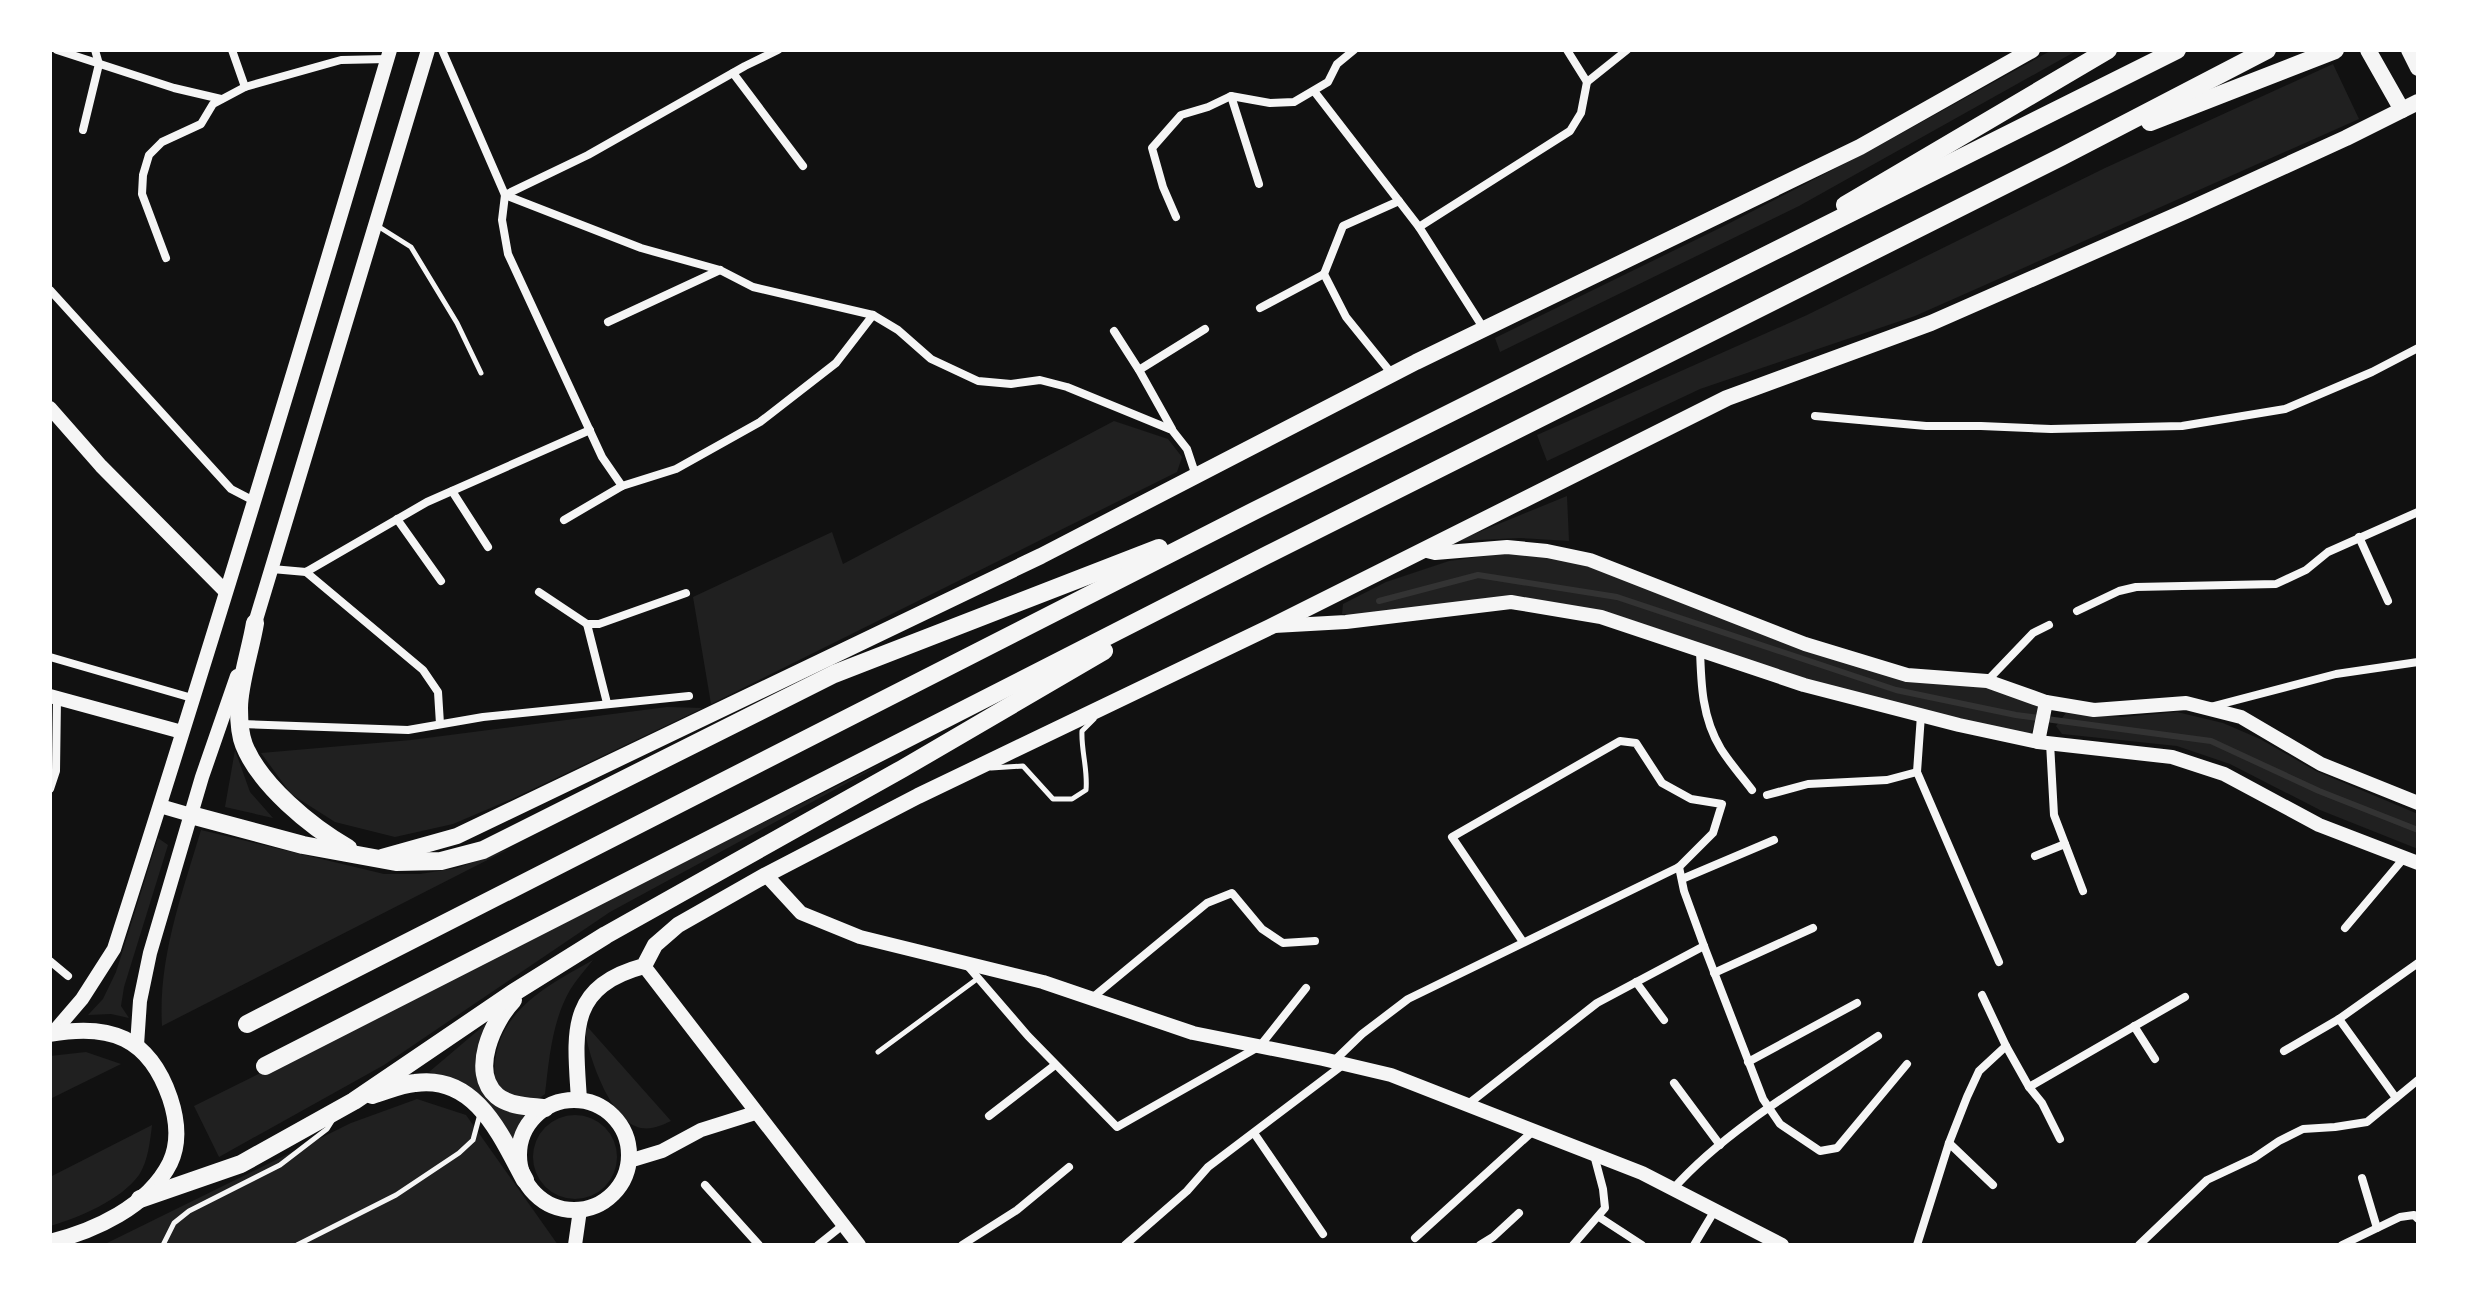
<svg xmlns="http://www.w3.org/2000/svg" width="2468" height="1295" viewBox="0 0 2468 1295" font-family="'DejaVu Sans',sans-serif">
  <rect width="100%" height="100%" fill="#111"/>
  <!-- green -->
  <g fill="#202020">
    <polygon points="2052,50 2078,50 1799,206 1500,352 1495,338 1724,226 1873,149"/>
    <polygon points="2333,64 2359,119 1915,316 1700,389 1547,461 1537,435 1807,315 2105,168"/>
    <polygon points="1114,421 1168,439 1182,457 1177,472 711,704 693,597 832,532 843,564"/>
    <polygon points="1567,496 1569,541 1520,538 1457,541"/>
    <polygon points="1507,553 1578,562 1802,648 1986,686 2038,705 2036,722 2030,735 1973,724 1804,679 1607,612 1526,598 1496,597 1361,616 1342,614 1343,604 1386,582 1449,561"/>
    <polygon points="667,707 703,708 512,799 453,824 395,837 335,822 291,794 261,753 411,740"/>
    <polygon points="2177,712 2223,723 2260,739 2316,771 2418,814 2418,849 2320,810 2230,764 2177,746 2062,734 2056,726 2066,713 2122,717"/>
    <polygon points="235,750 250,792 273,818 225,807"/>
    <polygon points="893,758 610,912 384,1065 219,1157 194,1106"/>
    <path d="M201,830L384,874H420L457,868L509,849L162,1026C158,958 182,894 201,830Z"/>
    <polygon points="158,838 168,845 124,987 121,1006 129,1018 111,1014 88,1015 103,999 116,972"/>
    <path d="M593,960C585,970 576,980 570,990C552,1021 549,1060 545,1094L537,1100L504,1094L494,1080C495,1072 494,1063 496,1055C505,1006 554,982 593,960Z"/>
    <polygon points="495,1016 484,1088 530,1113 520,1130 515,1154 448,1078 429,1072"/>
    <path d="M584,1023L671,1121C660,1126 648,1132 635,1126C608,1114 586,1051 584,1023Z"/>
    <polygon points="86,1052 121,1064 50,1099 50,1056"/>
    <polygon points="417,1099 466,1115 558,1245 103,1245 351,1123"/>
    <circle cx="575" cy="1157" r="42"/>
    <path d="M152,1125C150,1142 148,1161 139,1175C121,1200 78,1218 50,1226V1177Z"/>
  </g>
  <g fill="none" stroke-linecap="round" stroke-linejoin="round">
    <!-- stream -->
    <polyline stroke="#333" stroke-width="6" points="1379,601 1478,575 1617,597 1896,690 2016,715 2211,741 2319,791 2418,830"/>
    <!-- service -->
    <g stroke="#f5f5f5" stroke-width="5">
      <polyline points="376,225 411,247 457,323 481,373"/>
      <path d="M991,768L1023,766L1053,799H1072L1086,790C1088,769 1081,751 1082,731L1094,719"/>
      <polyline points="878,1052 977,979"/>
      <polyline points="163,1245 174,1223 189,1211 280,1165 327,1129 332,1121"/>
      <polyline points="297,1245 396,1195 459,1153 473,1140 480,1114"/>
    </g>
    <!-- minor -->
    <g stroke="#f5f5f5" stroke-width="8">
      <polyline points="57,50 174,88 221,99"/>
      <polyline points="232,50 245,87"/>
      <polyline points="442,50 505,195 502,220 508,254 602,457 622,486"/>
      <polyline points="1567,50 1587,82"/>
      <polyline points="733,73 803,166"/>
      <polyline points="1314,91 1419,227 1484,329"/>
      <polyline points="1231,96 1259,184"/>
      <polyline points="83,130 99,64 95,50"/>
      <polyline points="505,195 641,248 720,270 753,287 873,315 898,330 931,359 978,381 1011,384 1040,380 1067,387 1172,430 1187,449 1196,476"/>
      <polyline points="505,195 588,155 745,66 778,50"/>
      <polyline points="1176,217 1163,187 1152,148 1181,115 1208,107 1231,96 1270,103 1294,102 1328,82 1337,64 1354,50"/>
      <polyline points="1419,227 1570,131 1581,113 1587,82 1627,50"/>
      <polyline points="166,258 142,194 143,175 149,155 162,142 201,124 213,104 245,87 341,60 388,59"/>
      <polyline points="50,290 231,489 256,502"/>
      <polyline points="1260,308 1324,274"/>
      <polyline points="608,322 720,270"/>
      <polyline points="1114,331 1139,370 1172,429"/>
      <polyline points="1139,370 1205,329"/>
      <polyline points="1392,374 1346,317 1324,274 1343,226 1399,201"/>
      <polyline points="1815,416 1926,426 1981,426 2051,429 2182,426 2285,409 2372,372 2418,348"/>
      <polyline points="452,491 488,547"/>
      <polyline points="397,519 441,581"/>
      <polyline points="564,520 622,486 676,469 760,422 836,363 873,315"/>
      <polyline points="2359,537 2388,601"/>
      <polyline points="272,569 306,572 427,502 590,430"/>
      <polyline points="306,572 423,670 438,692 440,724"/>
      <polyline points="539,592 587,624 599,624 686,593"/>
      <polyline points="2077,611 2119,591 2136,587 2276,584 2306,570 2328,552 2418,512"/>
      <polyline points="587,624 607,703"/>
      <path d="M1700,649C1701,684 1702,718 1721,749C1730,763 1742,777 1752,790"/>
      <polyline points="50,657 192,698"/>
      <polyline points="1987,681 2033,633 2049,625"/>
      <polyline points="2210,707 2336,674 2418,662"/>
      <polyline points="241,724 408,730 483,717 689,696"/>
      <polyline points="2050,743 2054,815 2083,891"/>
      <polyline points="1917,772 1921,715"/>
      <polyline points="50,789 56,771 57,698"/>
      <polyline points="1767,795 1808,784 1887,780 1917,772 1999,962"/>
      <polyline points="2035,856 2065,844"/>
      <polyline points="1679,867 1684,891 1704,946 1763,1099 1780,1124 1820,1151 1837,1148 1907,1064"/>
      <polyline points="1682,879 1774,840"/>
      <polyline points="2345,928 2404,858"/>
      <polyline points="50,961 68,976"/>
      <polyline points="966,964 1028,1036 1117,1127 1260,1046 1306,988"/>
      <polyline points="1714,973 1813,928"/>
      <polyline points="1636,982 1664,1020"/>
      <polyline points="1982,995 2006,1046 2029,1087 2042,1103 2060,1139"/>
      <polyline points="1092,998 1207,903 1232,893 1262,929 1283,943 1315,941"/>
      <polyline points="2339,1019 2396,1098"/>
      <polyline points="2134,1026 2155,1059"/>
      <polyline points="2284,1051 2339,1019 2418,963"/>
      <polyline points="1334,1061 1362,1034 1408,999 1679,867 1713,833 1722,804 1691,799 1662,783 1636,743 1620,741 1452,837 1523,942"/>
      <polyline points="1748,1062 1857,1003"/>
      <polyline points="1674,1083 1720,1145"/>
      <polyline points="2029,1087 2185,997"/>
      <polyline points="1467,1105 1597,1003 1704,946"/>
      <polyline points="989,1116 1055,1065"/>
      <polyline points="1254,1133 1323,1234"/>
      <polyline points="1949,1143 1993,1185"/>
      <polyline points="2362,1178 2377,1228"/>
      <polyline points="705,1185 759,1245"/>
      <path d="M1673,1189C1727,1128 1810,1081 1878,1036"/>
      <polyline points="1599,1217 1642,1245"/>
      <polyline points="1415,1238 1532,1132"/>
      <polyline points="818,1245 843,1225"/>
      <polyline points="962,1245 1017,1210 1069,1167"/>
      <polyline points="1125,1245 1187,1191 1208,1167 1344,1064"/>
      <polyline points="1480,1245 1493,1237 1519,1213"/>
      <polyline points="1573,1245 1605,1208 1603,1189 1594,1155"/>
      <polyline points="1694,1245 1715,1210"/>
      <polyline points="1917,1245 1949,1143 1967,1097 1979,1071 2006,1046"/>
      <polyline points="2139,1245 2207,1180 2254,1158 2279,1141 2303,1129 2335,1127 2367,1122 2418,1080"/>
      <polyline points="2342,1245 2400,1217 2414,1215 2418,1219"/>
    </g>
    <!-- tertiary -->
    <g stroke="#f5f5f5" stroke-width="14">
      <polyline points="1423,550 1435,553 1507,547 1547,551 1590,560 1805,644 1907,675 1987,681 2046,702 2094,710 2186,703 2241,717 2321,764 2418,803"/>
      <polyline points="1274,626 1346,622 1511,602 1601,617 1804,685 1959,725 2038,742 2172,757 2224,774 2319,825 2418,863"/>
      <polyline points="50,696 182,732"/>
      <polyline points="2038,742 2046,702"/>
      <polyline points="766,875 801,913 860,937 1043,982 1193,1033 1323,1059 1391,1075 1642,1173 1782,1245"/>
      <polyline points="644,966 859,1245"/>
      <polyline points="629,1161 662,1151 701,1130 755,1113"/>
      <polyline points="575,1245 580,1210"/>
    </g>
    <!-- secondary -->
    <g stroke="#f5f5f5" stroke-width="14">
      <polyline points="50,408 101,466 225,591"/>
      <polyline points="252,633 428,50"/>
      <polyline points="160,806 191,815"/>
      <path d="M52,1034L82,999L114,949C210,650 301,350 390,50"/>
      <polyline points="137,1045 140,1001 150,953 202,777 237,676"/>
    </g>
    <!-- primary -->
    <g stroke="#f5f5f5" stroke-width="16">
      <polyline points="2368,50 2402,110"/>
      <polyline points="2409,50 2418,68"/>
      <polyline points="382,857 457,836 1041,556 1416,362 1860,147 2032,50"/>
      <path d="M50,1034C110,1023 149,1037 170,1098C177,1119 180,1142 170,1163C148,1207 94,1231 50,1242"/>
      <path d="M579,1100C575,1034 566,987 644,966L655,945L678,925L766,875L918,796L1270,627L1727,398L1931,323L2186,211L2346,138L2418,102"/>
      <circle cx="574" cy="1155" r="55"/>
    </g>
    <!-- trunk -->
    <g stroke="#f5f5f5" stroke-width="18">
      <polyline points="2150,122 2335,50"/>
      <polyline points="1845,205 2108,50"/>
      <path d="M255,623C251,648 239,684 239,708C239,719 240,735 244,745C260,785 311,827 348,848"/>
      <polyline points="191,815 303,845 396,862 441,861 483,850 834,674 1159,548"/>
      <path d="M513,1000C493,1021 469,1072 497,1096C509,1106 530,1107 545,1108"/>
      <polyline points="247,1024 1254,511 2177,50"/>
      <polyline points="265,1066 1269,554 2061,157 2267,50"/>
      <path d="M372,1095C386,1091 401,1084 415,1083C476,1074 501,1136 525,1180"/>
      <polyline points="140,1199 241,1164 354,1101 513,993 606,935 902,769 1104,651"/>
    </g>
  </g>
  <!-- border -->
  <rect width="2468" height="1295" fill="none" stroke="#ffffff" stroke-width="104"/>
</svg>
